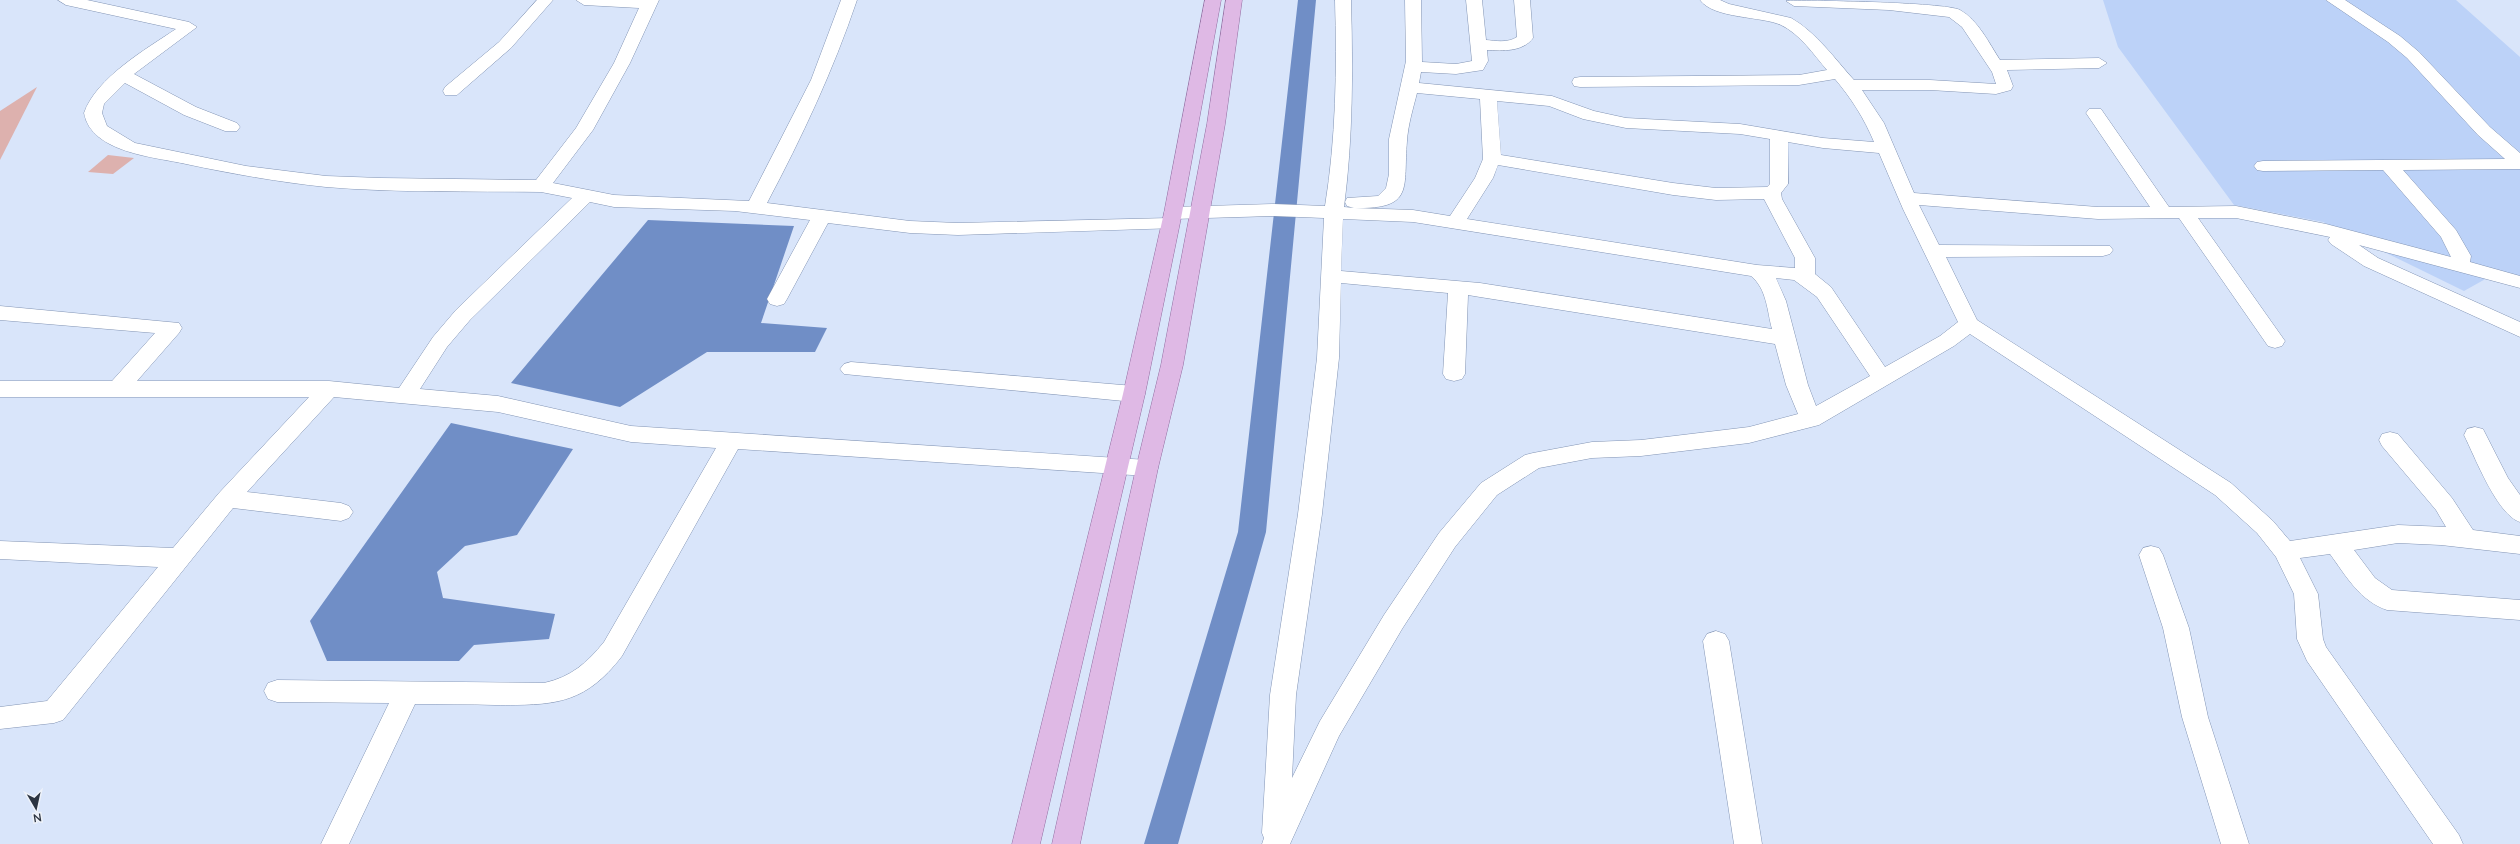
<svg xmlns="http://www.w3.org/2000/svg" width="2520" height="844" viewBox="0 0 2520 844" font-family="Lato,sans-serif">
  <rect width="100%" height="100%" fill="#d9e5fa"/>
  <!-- green -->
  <polygon fill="#bcd2f8" points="2103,0 2456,0 2520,57 2520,276 2489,277 2464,291 2323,222 2234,205 2118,47"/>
  <!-- water -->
  <g fill="#708ec6">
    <polygon points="648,220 794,226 761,323 827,328 815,352 707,352 620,407 511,383"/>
    <polygon points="451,423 573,449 517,535 465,546 437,572 443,598 555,614 549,639 474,645 459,661 327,661 310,621"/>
  </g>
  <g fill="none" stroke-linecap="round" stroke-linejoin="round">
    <!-- canal -->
    <polygon fill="#708ec6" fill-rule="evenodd" points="1298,0 1316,0 1266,532 1178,844 1144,844 1238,532"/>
  </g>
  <!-- building -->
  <g fill="#ddb1ae">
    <polygon points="37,87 0,160 0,111"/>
    <polygon points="108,155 134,158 113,174 88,172"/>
  </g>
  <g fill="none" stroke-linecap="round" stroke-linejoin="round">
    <defs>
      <g id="street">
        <path d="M58,0H87L189,22L197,27L134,74L196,107L237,123L240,127L237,131H225L184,115L125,83L104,104L102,113L107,126L135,143L246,166L326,176L381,178L536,180L576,128L614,63L639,8L584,5L576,0H659L630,63L593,130L553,183L614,195L749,201L811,80L841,0H857C833,71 802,137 767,203L910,221L958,223L1170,218L1177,220L1179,224L1177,228L958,235L910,233L828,223L787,299L784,304L777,306L770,304L767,299L810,220L735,211L614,207L590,202L470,320L447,347L420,389L498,396L631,426L1147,460L1155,462L1158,468L1155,474L1147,476L738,449L622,656C584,706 552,705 495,705C468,704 442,704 415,704L349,844H321L389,703L277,702L268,699L264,691L268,683L277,680L544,683C571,677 587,663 604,642L716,448L631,442L498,412L334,397L247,492L341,503L349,506L353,512L349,518L341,521L233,508L63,720L54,723L0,729V707L47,701L158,567L0,559V541L173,548L219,493L309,397H0V381H112L155,333L0,320V306L179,323L182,328L179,333L137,381H329L399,388L433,337L456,310L572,198L541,192C470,191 398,193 326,187C279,182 233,174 186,164C155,157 91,153 84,113C96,78 146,49 176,29L66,5Z"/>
        <polygon points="537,0 553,0 511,48 457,95 445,95 443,91 445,87 499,42"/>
        <path d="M1335,0H1351C1353,69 1353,139 1344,207L1354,208L1347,206L1345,202L1347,198L1378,196L1386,188L1389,174V139L1406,61L1405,0H1421L1422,62L1456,64L1472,61L1466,0H1482L1486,40C1496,41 1508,43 1517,37L1514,0H1530L1533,38C1523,52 1502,51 1487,50L1488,61L1483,70L1456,74L1421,72L1419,83L1552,96L1594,111L1626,118L1740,124L1823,138L1874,142C1864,118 1851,98 1835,79L1799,85L1580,87L1574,86L1572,82L1574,78L1580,77L1799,75L1827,70C1814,55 1800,34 1781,25C1761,16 1714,19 1700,0H1720L1729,4L1791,18C1816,32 1835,59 1854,80H1930L1996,84L1992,72L1962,27L1949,17L1889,10L1794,6L1786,1C1801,0 1945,2 1960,10C1978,20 1989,43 2000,60L2099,58L2107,63L2099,68L2007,70L2013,86L2011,90L1996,94L1930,90H1862L1884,123L1914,193L2098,207H2150L2086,113L2089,109H2101L2169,207L2236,206L2326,224L2451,257L2441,237L2383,170L2263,171L2257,170L2254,166L2257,162L2263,161L2505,159L2478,135L2407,58L2388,42L2326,0H2345L2400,36L2419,52L2490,127L2520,153V169L2403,170L2456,230L2471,256L2470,262L2520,276V288L2359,245L2378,258L2520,322V337L2364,266L2331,244L2328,240L2330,237L2236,218H2198L2285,341L2282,346L2275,348L2268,346L2179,218L2098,219L1919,205L1939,245L2110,246L2113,250L2110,254L2103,256L1946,257L1977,320L2231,483L2273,521L2290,541L2398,525L2446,527L2436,510L2382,446L2379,440L2382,434L2390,432L2398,434L2452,498L2473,530L2520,536V554L2441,545L2398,543L2354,550L2375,578L2392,590L2520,600V620L2387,610C2360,601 2346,576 2330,554L2300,558L2318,594L2323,639L2326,647L2459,835L2463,844H2433L2307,661L2297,639L2294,594L2276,557L2257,533L2215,495L1970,334L1954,346L1819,425L1749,443L1641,456L1592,458L1539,468L1497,495L1455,547L1402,629L1339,736L1290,844H1262L1264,838L1262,833L1270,695L1298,514L1317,358L1324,218L1274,216L1173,219L1166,217L1164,213L1166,209L1173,207L1274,204L1325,206C1336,139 1337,69 1335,0ZM1417,93L1480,99L1483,159L1475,178L1450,216L1413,210L1355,208C1415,209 1403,188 1407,141C1408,125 1413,109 1417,93ZM1497,101L1549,106L1583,119L1626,128L1740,134L1770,139V184L1767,187L1716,188L1673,183L1501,155ZM1788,142L1823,148L1879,153L1903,209L1958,322L1940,336L1885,367L1831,287L1815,274V258L1782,199L1781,193L1788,184ZM1498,165L1673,195L1716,200L1764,199L1795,258V268L1757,265L1467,219L1493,178ZM1343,219L1413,222L1751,276C1767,289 1767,311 1772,329L1480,283L1341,271ZM1776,278L1794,280L1817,297L1870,376L1816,406L1808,385L1786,301ZM1341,283L1448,293L1443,374L1446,379L1454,381L1462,379L1465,374L1468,295L1480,297L1775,344L1786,385L1798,414L1749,427L1641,440L1592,442L1533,453L1525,455L1481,483L1439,533L1384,615L1320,721L1292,778L1296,695L1322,514L1339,358Z"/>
        <polygon points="851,362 1134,386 1142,389 1145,394 1142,399 1134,402 844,374 840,369 844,364"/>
        <path d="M2475,427L2483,429L2508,478L2520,495V522C2497,515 2475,457 2464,435L2467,429Z"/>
        <polygon points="2151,546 2159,548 2163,555 2189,628 2208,717 2249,844 2221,844 2182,717 2163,628 2139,555 2143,548"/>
        <polygon points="1716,631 1725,634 1729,641 1762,844 1734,844 1703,641 1707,634"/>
      </g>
      <g id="primary">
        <polygon points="1205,0 1221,0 1182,213 1145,394 1040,844 1012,844 1123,394 1164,213"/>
        <polygon points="1226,0 1242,0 1225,124 1183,365 1158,468 1080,844 1052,844 1136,468 1161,365 1207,124"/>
      </g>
    </defs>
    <!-- street casing -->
    <use href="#street" stroke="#8294b4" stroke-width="1"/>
    <!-- primary casing -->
    <use href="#primary" stroke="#926ca0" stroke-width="1"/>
    <!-- street -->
    <use href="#street" fill="#fff" fill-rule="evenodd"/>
    <!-- primary -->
    <use href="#primary" fill="#dfb9e5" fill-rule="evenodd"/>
  </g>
  <!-- north arrow -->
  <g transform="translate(36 808) rotate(171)" stroke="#eef2f9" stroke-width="3" paint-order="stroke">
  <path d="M0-3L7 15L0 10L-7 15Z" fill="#2c3441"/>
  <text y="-6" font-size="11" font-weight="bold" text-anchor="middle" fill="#2c3441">N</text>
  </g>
</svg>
